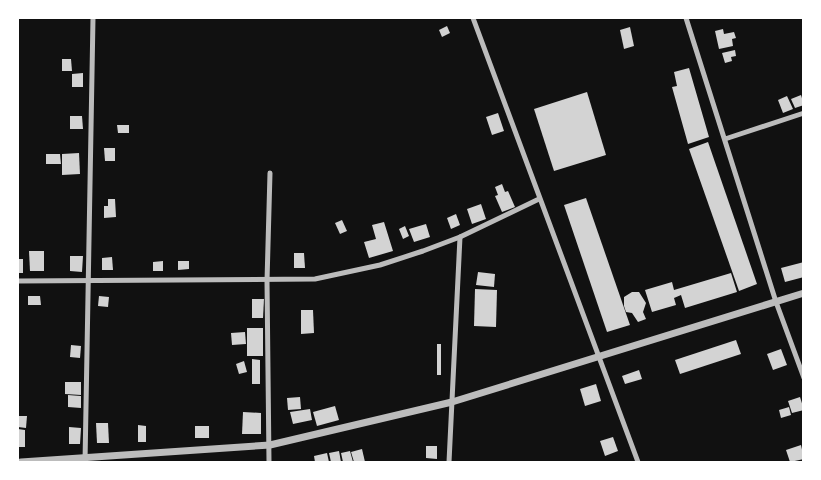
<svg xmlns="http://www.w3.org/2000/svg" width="821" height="480" viewBox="0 0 821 480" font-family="Barlow,sans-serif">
  <rect width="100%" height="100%" fill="#111"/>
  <!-- building -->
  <g fill="#d3d3d3">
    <polygon points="447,26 450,33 442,37 439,30"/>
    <polygon points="630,27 634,46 624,49 620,30"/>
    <polygon points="723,29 724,34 734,32 736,38 732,39 733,46 719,49 715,31"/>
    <polygon points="735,50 736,56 731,57 732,61 725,63 722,53"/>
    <polygon points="62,59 71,59 72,71 62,71"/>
    <polygon points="689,68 709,137 688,144 672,87 677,86 674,72"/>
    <polygon points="83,73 83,87 72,87 72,74"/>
    <polygon points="587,92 606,155 554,171 534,109"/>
    <polygon points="801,95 804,105 795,108 791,99"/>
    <polygon points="787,96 793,109 783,113 778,100"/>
    <polygon points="498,113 504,131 492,135 486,117"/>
    <polygon points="70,116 82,116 83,129 70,129"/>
    <polygon points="117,125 129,125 129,133 118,133"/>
    <polygon points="708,142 757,284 739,291 689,149"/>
    <polygon points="104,148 115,148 115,161 105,161"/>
    <polygon points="79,153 80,174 62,175 62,154"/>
    <polygon points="46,154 60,154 61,164 46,164"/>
    <polygon points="502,184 505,192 508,191 515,207 502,212 495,196 498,195 495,187"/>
    <polygon points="586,198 630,325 607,332 564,205"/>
    <polygon points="108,199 115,199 116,217 104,218 104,206 108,206"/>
    <polygon points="481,204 486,219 472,224 467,209"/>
    <polygon points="456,214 460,225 451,229 447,218"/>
    <polygon points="342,220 347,231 340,234 335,223"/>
    <polygon points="384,222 393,251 369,258 364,242 376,239 372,225"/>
    <polygon points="426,224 430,237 414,242 409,229"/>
    <polygon points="405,226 409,236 403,239 399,229"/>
    <polygon points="29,251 44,251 44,271 30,271"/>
    <polygon points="294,253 304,253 305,268 294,268"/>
    <polygon points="70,256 83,256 82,272 70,271"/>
    <polygon points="112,257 113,270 102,270 102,258"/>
    <rect x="18" y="259" width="5" height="14"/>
    <polygon points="163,261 163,271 153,271 153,262"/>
    <polygon points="178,261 189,261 189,269 178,270"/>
    <polygon points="804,262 804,277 785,282 781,268"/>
    <polygon points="478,272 495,274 494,287 476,285"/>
    <polygon points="731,273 737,292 685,308 681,295 674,298 676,305 652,312 645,290 672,282 674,290"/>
    <polygon points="475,289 497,290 496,327 474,326"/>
    <polygon points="632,292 639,292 646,303 643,312 646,319 638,322 632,313 626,312 624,306 624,297"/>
    <polygon points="28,296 40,296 41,305 28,305"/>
    <polygon points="99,296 109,297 108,307 98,306"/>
    <polygon points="252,299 264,299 263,318 252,318"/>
    <polygon points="301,310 313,310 314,333 301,334"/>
    <rect x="247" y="328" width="16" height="28"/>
    <polygon points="245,332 246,344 232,345 231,333"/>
    <polygon points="736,340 741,354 680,374 675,360"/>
    <rect x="437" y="344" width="4" height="31"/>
    <polygon points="71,345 81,346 80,358 70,357"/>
    <polygon points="781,349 787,365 773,370 767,354"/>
    <polygon points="252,359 260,360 260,384 252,384"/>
    <polygon points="244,361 247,372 239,374 236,364"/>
    <polygon points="639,370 642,379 625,384 622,376"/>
    <polygon points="65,382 81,382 81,395 65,394"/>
    <polygon points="596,384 601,401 585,406 580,389"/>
    <polygon points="68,395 81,396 81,408 68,407"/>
    <polygon points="300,397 301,409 288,410 287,398"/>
    <polygon points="800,397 804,410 792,413 788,401"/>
    <polygon points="335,406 339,420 317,426 313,412"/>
    <polygon points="789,407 791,415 781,418 779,410"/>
    <polygon points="310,409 312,420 293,424 290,412"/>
    <polygon points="243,412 261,413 261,434 242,434"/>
    <polygon points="18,416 27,416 26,428 18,427"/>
    <polygon points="96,423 108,423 109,443 97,443"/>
    <polygon points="138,425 146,426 146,442 138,442"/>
    <rect x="195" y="426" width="14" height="12"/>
    <polygon points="69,427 81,428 80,444 69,444"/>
    <polygon points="18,429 25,430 25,447 18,447"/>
    <polygon points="613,437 618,451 605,456 600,441"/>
    <polygon points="801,445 804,459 790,462 786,450"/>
    <polygon points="426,446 437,446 437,459 426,458"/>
    <polygon points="362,449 365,462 354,462 351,452"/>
    <polygon points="339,451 341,462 331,462 329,453"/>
    <polygon points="350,451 353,462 343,462 341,453"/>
    <polygon points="327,453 329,462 315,462 314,456"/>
  </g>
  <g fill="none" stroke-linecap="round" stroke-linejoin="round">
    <!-- minor -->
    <g stroke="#bcbcbc" stroke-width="5">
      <polyline points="473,18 638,462"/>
      <polyline points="686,18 776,302 804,378"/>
      <polyline points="725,139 804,113"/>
      <polyline points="18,281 315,279 380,265 423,251 460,237 539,199"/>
      <polyline points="85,462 93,18"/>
      <polyline points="269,462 267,281 270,173"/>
      <polyline points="449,462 460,237"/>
    </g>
    <!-- tertiary -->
    <polyline stroke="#bcbcbc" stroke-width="7" points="21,462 270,445 452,402 804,293"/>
  </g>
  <!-- border -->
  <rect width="821" height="480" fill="none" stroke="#ffffff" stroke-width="38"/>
</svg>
